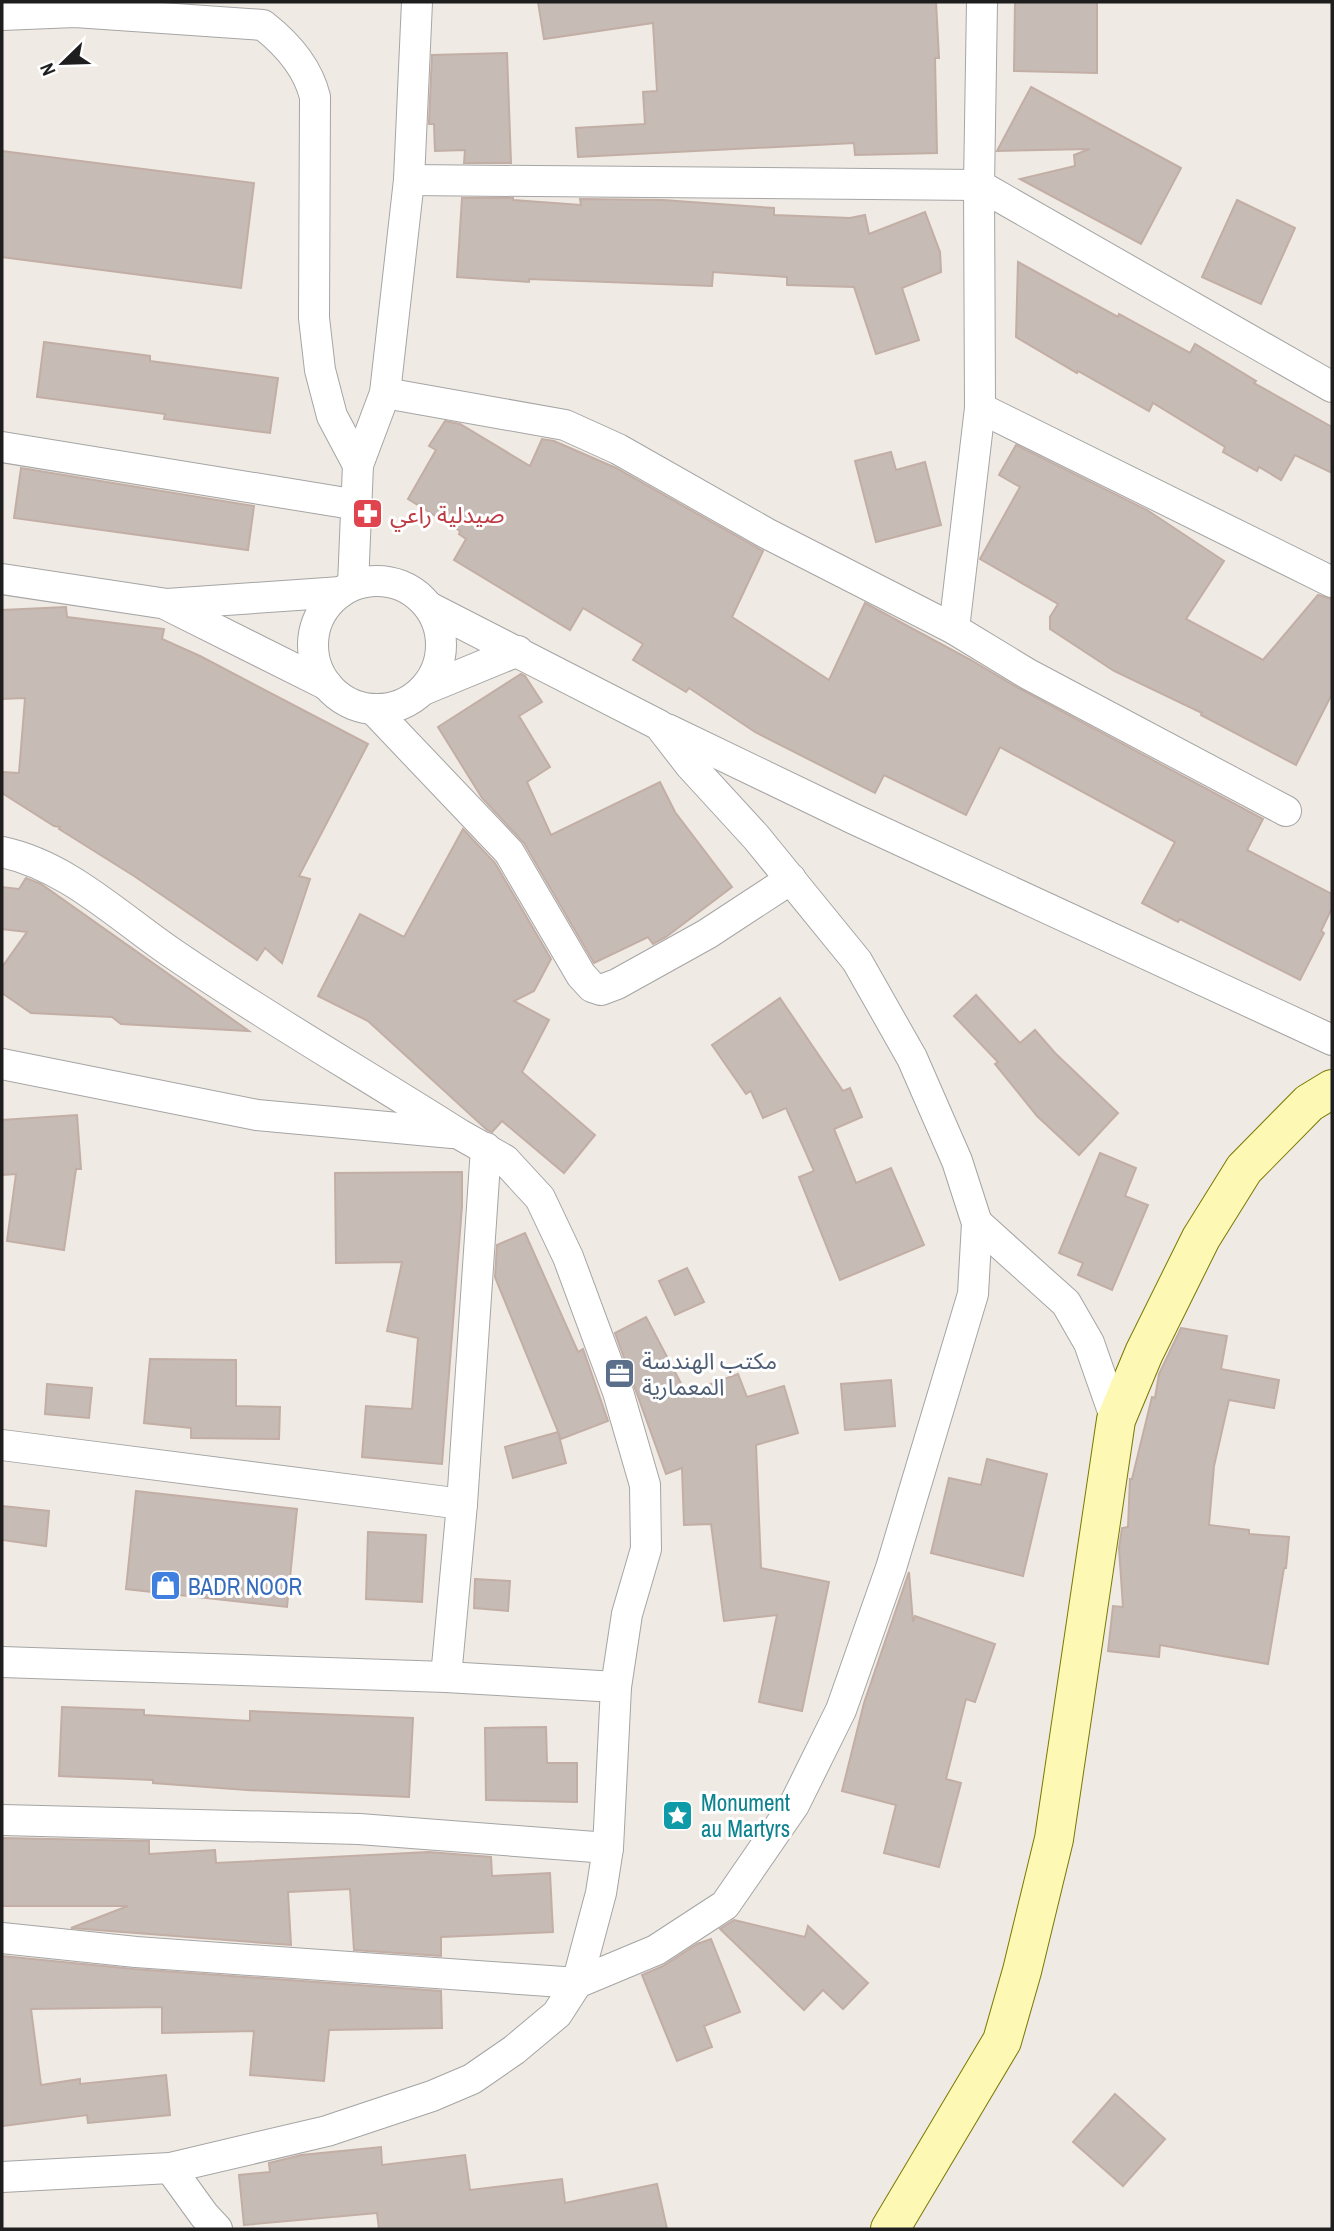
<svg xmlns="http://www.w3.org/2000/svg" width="1334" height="2231" viewBox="0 0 1334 2231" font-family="'Archivo Narrow','Noto Sans Arabic',sans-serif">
  <rect width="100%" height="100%" fill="#efeae3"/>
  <!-- building -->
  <g fill="#c7bbb6" stroke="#c2aea5" stroke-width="2">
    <polygon points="538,2 936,2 939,58 935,58 937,153 855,155 854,143 578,157 576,128 645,124 643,92 657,91 653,23 544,39"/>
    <polygon points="1015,2 1097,2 1097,73 1014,71"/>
    <polygon points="507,53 511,163 464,163 465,150 435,151 434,124 429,124 429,122 432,55"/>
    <polygon points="1031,87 1181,168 1141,244 1020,179 1075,166 1074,155 1090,149 997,151"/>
    <polygon points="2,151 254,183 241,288 2,257"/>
    <polygon points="462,198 513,198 513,200 581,205 580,199 663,200 774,208 774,215 850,218 865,215 869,234 925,212 940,252 941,272 902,288 919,340 876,354 854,287 787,285 787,277 713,272 712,286 529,279 529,282 457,277"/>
    <polygon points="1237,200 1295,228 1261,304 1202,277"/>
    <polygon points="1018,262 1118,317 1119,314 1190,353 1195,344 1256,381 1254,383 1332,427 1332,473 1295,455 1281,480 1259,467 1257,471 1223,452 1225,447 1153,403 1149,411 1078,371 1077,373 1016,337"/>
    <polygon points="44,342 150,356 150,361 278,378 270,433 164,419 165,414 37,397"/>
    <polygon points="445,421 460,424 530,466 542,439 554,441 616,468 763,551 732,617 829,680 865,603 971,660 1020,689 1263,819 1247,850 1332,894 1332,908 1321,931 1324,933 1300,980 1180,919 1178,922 1142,903 1175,842 1000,747 966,815 884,775 875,793 755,732 689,688 686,692 633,660 643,644 583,608 570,630 454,560 466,539 459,534 460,531 408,499 436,450 429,446"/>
    <polygon points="1016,445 1147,510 1224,561 1186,619 1263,660 1318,595 1332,599 1332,694 1296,765 1201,715 1202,713 1114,671 1050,629 1050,617 1058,604 980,559 1020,487 999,475"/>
    <polygon points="891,452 896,470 925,462 941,525 876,542 855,461"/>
    <polygon points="21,468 254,506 248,550 14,518"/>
    <polygon points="66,607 67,617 164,629 162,639 200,656 368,744 299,876 310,879 282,963 265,948 257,960 134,876 59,829 60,827 54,826 2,793 2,772 19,773 25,698 2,699 2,610"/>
    <polygon points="521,674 525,676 542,702 519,716 550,767 527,782 551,835 660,782 675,812 732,887 666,937 653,944 648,937 594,963 524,843 482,798 438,727"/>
    <polygon points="463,829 495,863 551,959 534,991 514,1001 549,1020 522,1072 595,1135 564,1173 502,1121 492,1132 487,1130 368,1021 318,996 360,914 404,937"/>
    <polygon points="26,878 41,884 249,1031 121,1024 112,1017 31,1013 2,993 2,967 27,932 2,929 2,887 19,889"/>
    <polygon points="976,995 1020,1043 1035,1030 1055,1053 1118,1113 1079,1155 1037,1116 995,1064 998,1062 954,1016"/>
    <polygon points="780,998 843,1091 850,1088 862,1117 834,1129 856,1183 891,1168 924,1245 840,1280 799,1177 814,1171 786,1108 763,1118 751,1091 746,1094 712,1045"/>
    <polygon points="77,1115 81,1169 76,1169 64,1250 7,1241 16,1174 2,1175 2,1120"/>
    <polygon points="1100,1153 1136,1168 1125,1196 1148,1205 1112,1290 1078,1275 1083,1263 1059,1253"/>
    <polygon points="462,1172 462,1206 442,1464 362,1457 366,1406 412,1409 418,1338 387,1331 402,1262 336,1263 335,1173"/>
    <polygon points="525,1233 578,1352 583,1349 608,1421 561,1439 495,1277 497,1245"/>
    <polygon points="687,1268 704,1302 675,1315 659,1281"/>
    <polygon points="646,1317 686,1393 738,1374 747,1397 784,1386 798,1433 756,1445 761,1568 829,1582 802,1711 759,1702 777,1615 724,1621 711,1524 684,1525 682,1468 666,1474 615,1333"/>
    <polygon points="1181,1328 1227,1336 1221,1369 1279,1380 1274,1408 1229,1400 1214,1466 1209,1525 1249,1530 1249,1534 1289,1537 1286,1568 1284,1568 1268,1664 1160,1645 1159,1657 1108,1651 1113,1606 1123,1607 1119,1548 1122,1528 1128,1527 1130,1479 1132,1479 1152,1397 1155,1398 1159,1374"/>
    <polygon points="150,1359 236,1360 236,1406 280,1407 279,1439 191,1438 191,1428 144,1423"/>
    <polygon points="891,1380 895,1426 845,1430 841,1384"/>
    <polygon points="47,1384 92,1388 89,1418 45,1414"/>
    <polygon points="558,1432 566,1463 513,1478 505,1447"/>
    <polygon points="987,1459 1047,1474 1023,1576 931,1553 949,1478 981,1485"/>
    <polygon points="136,1491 297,1509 287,1607 126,1589"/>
    <polygon points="2,1506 49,1511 46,1546 2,1540"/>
    <polygon points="368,1532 426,1535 422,1602 366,1599"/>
    <polygon points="909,1572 913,1622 915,1616 995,1644 975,1702 966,1699 946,1779 961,1783 939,1867 884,1853 896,1805 842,1791 864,1703"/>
    <polygon points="475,1579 510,1581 508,1611 474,1608"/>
    <polygon points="62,1707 144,1710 144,1715 250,1721 250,1711 413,1718 409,1797 247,1790 153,1783 153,1780 59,1776"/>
    <polygon points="546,1727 547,1763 577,1763 577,1802 486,1800 485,1728"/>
    <polygon points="2,1838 149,1841 149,1854 215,1850 216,1863 429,1852 491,1857 492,1876 550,1873 553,1932 441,1937 441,1956 354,1950 350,1889 288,1892 291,1945 71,1928 128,1906 2,1906"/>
    <polygon points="734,1920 805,1937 808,1926 868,1983 843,2009 823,1990 804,2010 720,1929"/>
    <polygon points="711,1939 740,2012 704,2026 712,2047 677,2061 642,1975 663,1966 697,1944"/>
    <polygon points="2,1956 134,1969 441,1991 442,2028 329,2030 324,2081 250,2075 254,2031 162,2033 162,2007 31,2009 41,2085 80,2079 80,2084 166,2075 170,2115 88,2123 87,2115 2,2126"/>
    <polygon points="1115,2094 1165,2139 1123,2186 1073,2142"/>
    <polygon points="381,2147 382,2165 465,2155 470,2190 562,2179 565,2203 657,2184 667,2229 379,2229 377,2213 244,2225 239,2175 270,2172 269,2163 301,2155"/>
  </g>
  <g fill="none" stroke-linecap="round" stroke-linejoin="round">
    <defs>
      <g id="street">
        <path d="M2,15L75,12L263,25C286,43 308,68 315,97L314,318L320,370L332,416L358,465"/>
        <polyline points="409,180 979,185 1332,387"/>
        <polyline points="385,393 565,425 618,449 766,533 954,629 1028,674 1286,811"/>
        <polyline points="980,408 1332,582"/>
        <polyline points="2,447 358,505"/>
        <polyline points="2,579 167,604 341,592"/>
        <circle cx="377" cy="645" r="64"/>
        <polyline points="353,585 358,465 385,393 409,180 417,2"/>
        <polyline points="167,605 327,685"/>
        <polyline points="954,629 980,408 979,185 982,2"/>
        <polyline points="423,690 518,651"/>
        <polyline points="373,709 509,852 581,975 592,987 601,990 617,984 707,934 791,879"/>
        <polyline points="667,729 854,819 1332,1040"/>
        <path d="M2,852C68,866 120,918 175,955C267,1018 365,1074 459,1134L505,1160L540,1198L568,1257L618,1392L645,1485L646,1549L627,1614L616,1687L608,1848L601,1893L577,1983L136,1952L2,1938"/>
        <polyline points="2,1064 257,1115 452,1133"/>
        <polyline points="977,1223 1066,1303 1089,1343 1116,1420"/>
        <polyline points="2,1445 462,1504"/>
        <polyline points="2,1662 446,1677 616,1687"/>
        <polyline points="446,1677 462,1504 486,1148"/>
        <polyline points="2,1820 359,1829 608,1848"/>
        <polyline points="170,2168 204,2215 217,2229"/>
        <polyline points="2,2177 170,2168 327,2131 432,2096 472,2079 514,2050 557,2014 577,1983 656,1950 725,1905 794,1805 841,1710 891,1568 973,1294 977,1223 957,1161 912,1058 857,961 756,837 690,765 659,725 429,607"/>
      </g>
      <polyline id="secondary" points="890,2229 1002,2041 1022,1971 1054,1839 1116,1420 1144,1353 1201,1238 1244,1169 1309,1103 1332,1089"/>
    </defs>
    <!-- street casing -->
    <use href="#street" stroke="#a5a5a5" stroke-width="32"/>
    <!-- secondary casing -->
    <use href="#secondary" stroke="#7a7800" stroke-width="40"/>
    <!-- street -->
    <use href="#street" stroke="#fff" stroke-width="30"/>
    <!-- secondary -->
    <use href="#secondary" stroke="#fdf8b4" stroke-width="38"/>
  </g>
  <!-- icons -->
  <defs>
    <symbol id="pharmacy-square" viewBox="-11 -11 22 22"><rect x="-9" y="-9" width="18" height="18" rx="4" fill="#e0444e" stroke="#fff"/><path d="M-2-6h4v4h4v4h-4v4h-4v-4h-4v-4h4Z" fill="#fff"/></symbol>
    <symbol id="office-square" viewBox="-11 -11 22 22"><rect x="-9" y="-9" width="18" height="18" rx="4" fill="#5c6f8a" stroke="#fff"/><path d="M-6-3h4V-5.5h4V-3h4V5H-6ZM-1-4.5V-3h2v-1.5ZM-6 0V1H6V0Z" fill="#fff"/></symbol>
    <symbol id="shop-square" viewBox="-11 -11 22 22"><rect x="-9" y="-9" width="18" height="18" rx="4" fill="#3f7fe0" stroke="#fff"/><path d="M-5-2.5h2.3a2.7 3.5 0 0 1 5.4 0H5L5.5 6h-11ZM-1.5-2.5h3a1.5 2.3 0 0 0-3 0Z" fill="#fff"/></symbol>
    <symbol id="sight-square" viewBox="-11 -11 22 22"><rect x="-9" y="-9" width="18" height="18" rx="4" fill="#0f9aa8" stroke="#fff"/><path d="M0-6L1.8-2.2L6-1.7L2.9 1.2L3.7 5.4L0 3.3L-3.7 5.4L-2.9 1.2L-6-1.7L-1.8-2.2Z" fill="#fff"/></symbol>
  </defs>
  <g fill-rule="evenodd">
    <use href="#pharmacy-square" x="350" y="496" width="35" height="35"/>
    <use href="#office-square" x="602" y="1356" width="35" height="35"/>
    <use href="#shop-square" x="148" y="1568" width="35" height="35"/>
    <use href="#sight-square" x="660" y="1798" width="35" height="35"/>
  </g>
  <g text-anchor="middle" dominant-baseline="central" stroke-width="6" stroke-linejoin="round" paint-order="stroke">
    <!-- health labels -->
    <g font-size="23" fill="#be3a42" stroke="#fff" text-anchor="start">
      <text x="390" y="514">صيدلية راعي</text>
    </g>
    <!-- service labels -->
    <g font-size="23" fill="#4e5e75" stroke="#fff" text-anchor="start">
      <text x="642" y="1360">مكتب الهندسة<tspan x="642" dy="26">المعمارية</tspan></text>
    </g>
    <!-- shop labels -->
    <g font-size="23" fill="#366cbe" stroke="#fff" text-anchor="start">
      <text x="188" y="1586">BADR NOOR</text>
    </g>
    <!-- culture labels -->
    <g font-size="23" fill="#0d838f" stroke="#fff" text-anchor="start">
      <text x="701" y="1802">Monument<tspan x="701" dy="26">au Martyrs</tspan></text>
    </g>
  </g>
  <!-- border -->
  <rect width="1334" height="2231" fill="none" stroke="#1e1e1e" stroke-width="7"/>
  <!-- north arrow -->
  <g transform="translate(63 63) rotate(247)" stroke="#ffffff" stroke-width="5" paint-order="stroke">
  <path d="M0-5L12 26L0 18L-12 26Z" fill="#1e1e1e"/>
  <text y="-10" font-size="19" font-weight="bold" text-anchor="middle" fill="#1e1e1e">N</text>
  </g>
</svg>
